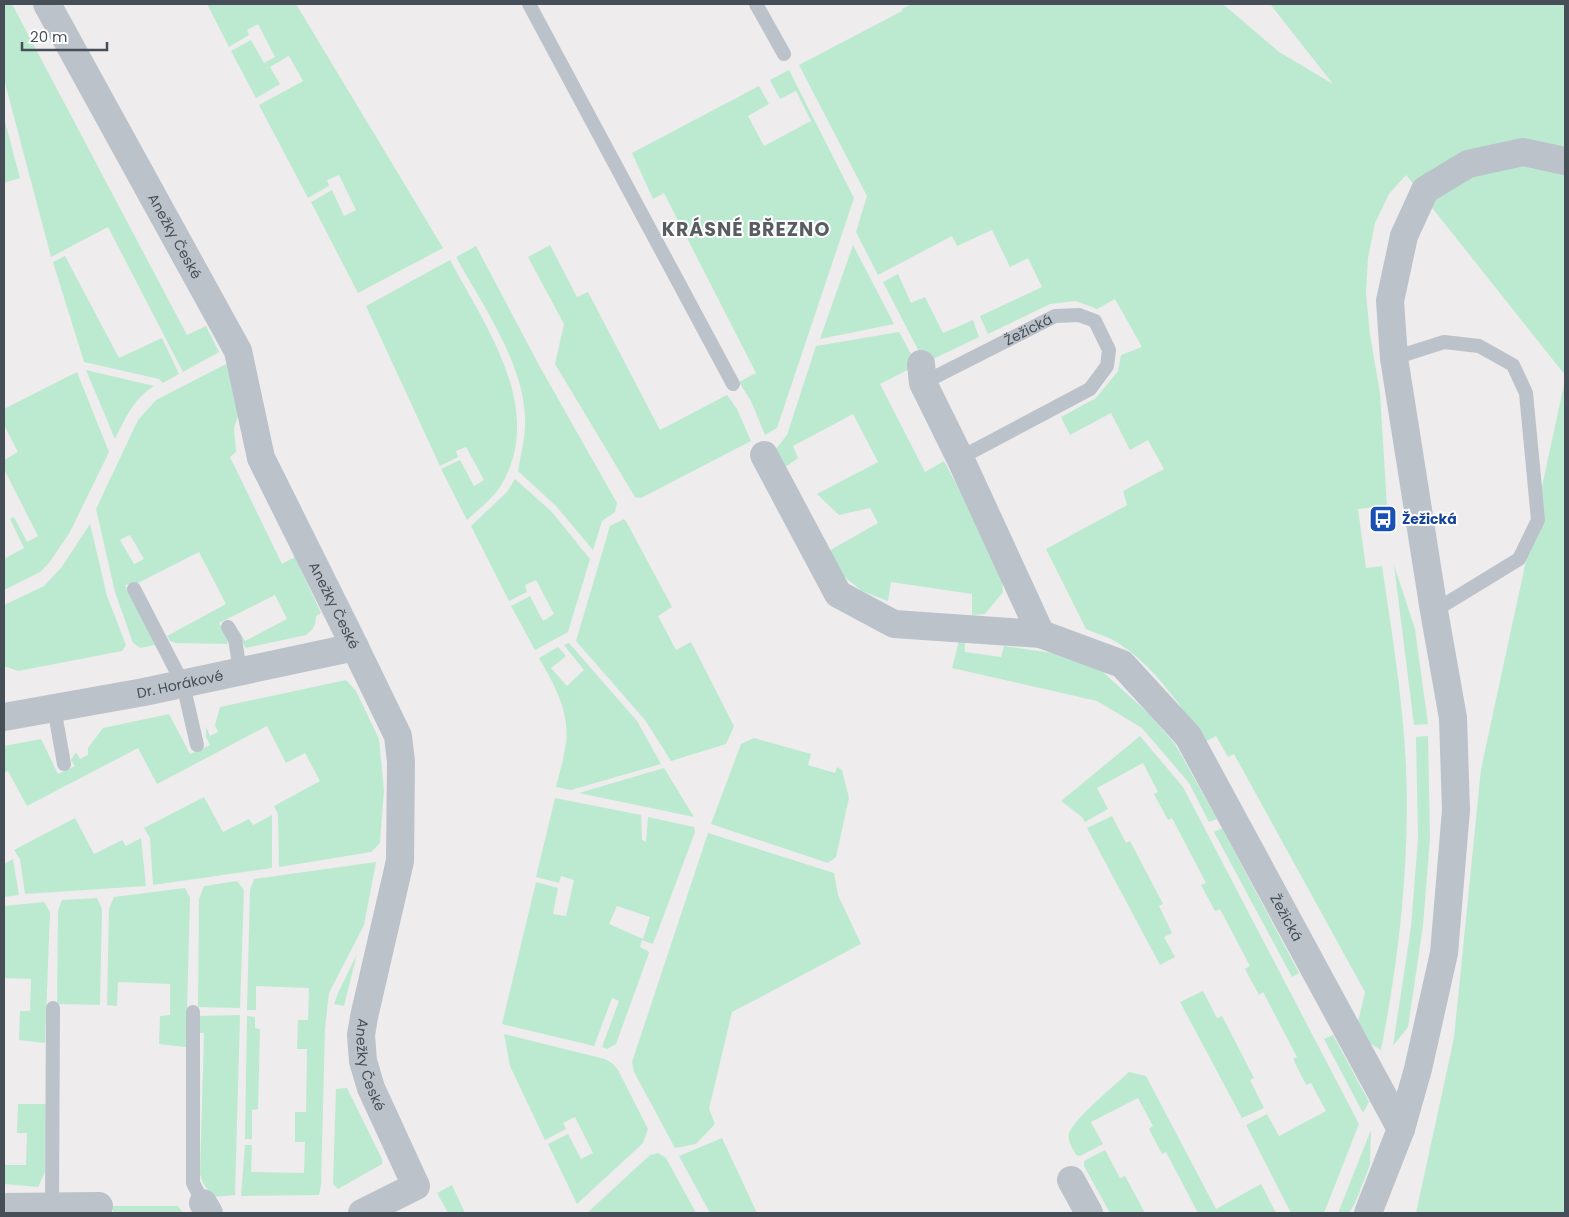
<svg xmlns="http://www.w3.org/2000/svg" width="1569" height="1217" viewBox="0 0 1569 1217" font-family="Poppins,sans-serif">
  <rect width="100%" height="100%" fill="#eeecec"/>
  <!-- green -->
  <g fill="#bcead1" fill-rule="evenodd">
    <polygon points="4,4 12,4 187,335 206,326 219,352 183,372 108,227 51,257 4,79"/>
    <polygon points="207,4 296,4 443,248 358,293 311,202 332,190 344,216 356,210 339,175 327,180 329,186 308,198 259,105 303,81 289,56 270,67 280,84 256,98 231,51 251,40 264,63 275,57 258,24 247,30 249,35 229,47"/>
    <path d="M912,4H1223L1279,52L1333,84L1270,4H1565V375L1406,175L1389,194L1375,223L1368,258L1366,294L1370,335L1380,393L1387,506L1358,509L1366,568L1382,566C1392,633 1403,700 1406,767C1410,860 1399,959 1381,1050L1368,1042L1358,1022L1365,992L1234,754L1228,757L1216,736L1205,742C1180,705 1154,665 1115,641C1106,636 1095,633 1086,629L1046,549L1127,505L1123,491L1164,469L1148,440L1130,450L1111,413L1070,435L1061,417L1096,398L1118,371L1121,355L1142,347L1115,299L1097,309L1076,301L1050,304L988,334L980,316L1042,287L1028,258L1010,267L992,230L957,246L952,236L878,275L856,232L867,196L799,65L902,11V9Z"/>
    <polygon points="789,70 854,198 777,428 765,435 751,401 739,382 756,373 664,193 653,199 632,153 759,86 769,104 748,116 764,146 811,121 796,91 780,99 770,80"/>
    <polygon points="4,118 20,178 4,183"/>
    <polygon points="550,245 577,297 588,292 660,430 727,395 737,409 751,441 641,498 635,497 555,364 564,324 528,257"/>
    <polygon points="853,245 894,324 820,339"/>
    <path d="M476,246L540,367L617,503L615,512L602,521L593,550L556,506L518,471C521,453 526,436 525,418C524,364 482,304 456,257Z"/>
    <polygon points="65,256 119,358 162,338 179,374 163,383 159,379 84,362 53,262"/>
    <path d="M450,260C486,327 547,411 500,487C492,499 478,510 467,520L441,469L460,460L474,486L484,480L466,447L456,451L458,457L440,466L366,306Z"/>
    <polygon points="898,274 911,303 925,297 943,333 973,320 979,337 925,363 883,282"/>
    <polygon points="899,332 917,365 880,384 925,472 944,461 1001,568 1003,592 985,614 972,615 972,594 891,582 888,601 862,591 841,574 827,552 878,523 870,508 839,515 817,494 878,462 853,414 793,446 798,458 781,470 772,454 787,435 816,346"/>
    <path d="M226,364L236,392L239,413L234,428L236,452L230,457L282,564L295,557L321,613L316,616C316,625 313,630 306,635L246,648L235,632L239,631L245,641L287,619L275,595L219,623L229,639L227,644L176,643L170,641L167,636L226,604L199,552L138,583L125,585L155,645L140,648L133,643L115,592L96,509L138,420L156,400ZM130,535L144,559L134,564L120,540Z"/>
    <path d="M86,370L154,386C134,398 125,419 115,439Z"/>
    <polygon points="77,372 109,452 70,532 49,563 40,572 4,590 4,559 24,548 10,519 14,517 27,542 38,536 4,469 4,460 18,452 4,425 4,409"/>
    <polygon points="1565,380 1565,1213 1416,1213 1454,1038 1481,769"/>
    <polygon points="515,479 551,511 590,559 568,632 535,650 511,606 530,596 543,621 554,614 536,580 525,585 527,592 509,601 471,526 507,492"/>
    <polygon points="624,519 627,523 672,607 658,616 676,650 691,642 734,726 726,744 671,761 645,720 576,641 610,526"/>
    <polygon points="90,524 107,596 126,645 122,651 18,671 4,666 4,605 44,586 61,568"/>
    <polygon points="1394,565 1415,629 1428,724 1414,725"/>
    <polygon points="959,641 965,641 965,652 1001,657 1004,646 1073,656 1102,671 1148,713 1175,744 1217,819 1209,822 1189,783 1142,728 1097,701 952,668"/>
    <path d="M569,643L637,721L661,764L571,790L556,787C559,774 563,762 565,749C572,715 555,686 539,658L558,647L566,656L551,668L567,686L584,670L564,645Z"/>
    <polygon points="346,680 356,691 379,739 384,790 380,843 371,852 279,867 278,814 274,806 320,781 305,753 286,763 267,726 157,784 138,748 27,806 8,771 4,773 4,746 41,739 58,774 75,766 71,760 76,752 80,759 88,755 88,748 103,728 169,714 190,754 210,745 206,737 206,727 210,736 218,732 215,725 220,707"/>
    <polygon points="1140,736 1183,787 1359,1124 1324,1213 1291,1213 1246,1125 1267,1114 1279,1136 1326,1111 1311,1083 1306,1085 1293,1059 1297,1057 1263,992 1259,995 1245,969 1250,966 1220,909 1215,911 1201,885 1206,883 1172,818 1168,820 1154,794 1158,792 1143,763 1097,788 1108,809 1085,822 1082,817 1061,801"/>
    <polygon points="1428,736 1430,838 1423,926 1408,1027 1393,1046 1411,927 1418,838 1416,737"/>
    <polygon points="754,738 811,754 808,765 835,773 837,767 842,770 849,798 836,857 828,863 711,824 741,744"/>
    <polygon points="664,768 694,817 579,793"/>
    <polygon points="204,797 223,832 249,819 253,825 272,815 272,868 153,885 150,838 144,828"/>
    <path d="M555,798L641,815L642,840L646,842L648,817L694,827L695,832L653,944L642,940L640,947L648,951L649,953L616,1044L607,1049L602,1047L619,1001L612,998L594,1046L502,1024L536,882L558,888L553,914L566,916L574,880L561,876L559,883L536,877ZM617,906L650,917L643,939L609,924Z"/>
    <polygon points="1112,816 1126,843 1130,841 1163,904 1159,906 1172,933 1164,937 1175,957 1160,965 1087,828"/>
    <polygon points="75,818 94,854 122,840 126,846 141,838 146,886 25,894 20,859 14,850"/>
    <polygon points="1222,828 1299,973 1292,977 1214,832"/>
    <polygon points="708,833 834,873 838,895 861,944 732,1012 709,1109 715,1124 696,1144 675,1148 634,1072 632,1062"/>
    <polygon points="13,859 19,895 4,897 4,864"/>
    <polygon points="376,862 364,925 329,993 325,1028 321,1185 319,1195 241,1196 245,1145 252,1145 251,1172 304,1173 305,1142 295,1142 295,1112 306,1112 307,1049 297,1049 298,1020 308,1020 309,988 256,986 256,1010 247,1010 250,890 254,879"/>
    <polygon points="237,881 244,890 240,1008 198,1007 199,899 204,886"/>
    <polygon points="185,888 190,898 186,1047 159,1044 160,1016 170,1015 170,984 118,982 117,1006 107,1005 109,909 114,897"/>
    <polygon points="97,898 102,909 100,1005 57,1004 58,911 62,900"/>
    <polygon points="44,902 50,912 45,1043 19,1040 20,1011 30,1011 31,979 4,978 4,906"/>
    <polygon points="357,954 344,1006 334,1004 338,993"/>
    <polygon points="1203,991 1217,1018 1222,1016 1254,1078 1250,1080 1264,1108 1242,1118 1180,1002"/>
    <polygon points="240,1015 235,1195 213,1197 203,1183 200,1174 204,1033 197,1033 198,1016"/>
    <polygon points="247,1016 255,1017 255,1028 260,1029 258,1109 252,1110 252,1139 245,1139"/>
    <polygon points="504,1034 605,1059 612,1063 618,1070 648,1129 643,1143 577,1204 548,1144 568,1134 581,1159 593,1153 575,1117 563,1123 566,1129 545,1140 510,1066"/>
    <polygon points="1333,1035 1369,1102 1363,1113 1324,1039"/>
    <path d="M1129,1072L1146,1076L1216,1209L1261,1184L1276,1213H1198L1166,1152L1162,1154L1149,1129L1153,1126L1138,1098L1091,1122L1103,1144L1080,1156L1076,1155C1073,1149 1067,1141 1069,1133C1074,1119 1116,1084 1129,1072Z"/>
    <polygon points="347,1088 382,1159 382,1164 338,1189 333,1184 336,1089"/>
    <polygon points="18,1104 47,1104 45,1172 38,1187 4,1184 4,1165 26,1165 27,1133 17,1133"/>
    <polygon points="1371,1130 1370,1165 1355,1203 1349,1213 1338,1213"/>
    <polygon points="722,1138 757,1213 710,1213 679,1156"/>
    <polygon points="1105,1150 1120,1178 1125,1176 1145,1213 1110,1213 1084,1166 1084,1161"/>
    <polygon points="658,1153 666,1158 696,1213 587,1213 650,1155"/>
    <polygon points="452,1185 465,1213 448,1213 437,1193"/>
    <polygon points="113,1206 178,1206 183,1213 113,1213"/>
  </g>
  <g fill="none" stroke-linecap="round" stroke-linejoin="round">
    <!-- service -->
    <g stroke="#bbc2ca" stroke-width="14">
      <polyline points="529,4 733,384"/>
      <polyline points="756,4 784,54"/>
      <polyline points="1394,358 1444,342 1479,346 1513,365 1526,393 1538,520 1519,559 1434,611"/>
      <path id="s1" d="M923,383L1055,316L1079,315L1095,321L1109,350L1107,366L1090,389L960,458"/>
      <polyline points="134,589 183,684 197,745"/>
      <polyline points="228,627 235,639 240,671"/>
      <polyline points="54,708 64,764"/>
      <polyline points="193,1012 193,1183 203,1203"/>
      <polyline points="52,1208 53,1008"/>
    </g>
    <!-- minor -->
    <g stroke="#bbc2ca" stroke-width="28">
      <path id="s2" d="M47,4L238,351L261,458L350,637L398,736L401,762L400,861L364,1017L361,1035L363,1061L371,1088L416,1186L362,1213"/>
      <polyline points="921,364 923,383 960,458 1041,634"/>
      <path id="s3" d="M764,455L838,594L894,624L1041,634L1122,664L1188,736L1401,1129"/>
      <path id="s4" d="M4,717L144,692L355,647"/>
      <polyline points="1071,1180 1089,1213"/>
      <polyline points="203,1203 209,1213"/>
      <polyline points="4,1207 99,1206"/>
    </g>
    <!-- tertiary -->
    <polyline stroke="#bbc2ca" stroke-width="28" points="1368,1213 1401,1129 1418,1069 1444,953 1456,810 1453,718 1434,611 1394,358 1390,301 1404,236 1425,190 1468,164 1523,152 1565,161"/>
  </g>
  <!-- icons -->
  <defs>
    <symbol id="bus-square" viewBox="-11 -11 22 22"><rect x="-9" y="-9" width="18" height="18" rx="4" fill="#1a4fb4" stroke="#fff"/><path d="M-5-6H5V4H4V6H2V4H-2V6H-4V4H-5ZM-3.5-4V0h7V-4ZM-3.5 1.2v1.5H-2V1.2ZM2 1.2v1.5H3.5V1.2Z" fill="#fff"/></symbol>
  </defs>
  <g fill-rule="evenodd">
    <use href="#bus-square" x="1367" y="503" width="32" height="32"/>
  </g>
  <g text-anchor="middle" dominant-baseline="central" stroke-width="4" stroke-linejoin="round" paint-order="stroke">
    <!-- street labels -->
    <g font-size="14" fill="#464e57" stroke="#fff">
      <text stroke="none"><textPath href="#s2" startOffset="265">Anežky České</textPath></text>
      <text stroke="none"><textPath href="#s1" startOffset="118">Žežická</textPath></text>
      <text stroke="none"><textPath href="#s2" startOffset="670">Anežky České</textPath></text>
      <text stroke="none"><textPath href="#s4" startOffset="179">Dr. Horákové</textPath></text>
      <text stroke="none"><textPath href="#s3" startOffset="759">Žežická</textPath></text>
      <text stroke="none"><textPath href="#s2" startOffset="1150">Anežky České</textPath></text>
    </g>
    <!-- transit labels -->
    <g font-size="14" font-weight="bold" fill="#164399" stroke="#fff" text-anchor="start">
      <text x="1402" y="519">Žežická</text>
    </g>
    <!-- district labels -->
    <g font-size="19" font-weight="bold" letter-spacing="1" fill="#595c60" stroke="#fff">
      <text x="746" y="229">KRÁSNÉ BŘEZNO</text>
    </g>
  </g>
  <!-- border -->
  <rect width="1569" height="1217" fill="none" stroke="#464e57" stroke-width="10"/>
  <!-- scale -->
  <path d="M22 42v8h85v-8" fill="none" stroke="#464e57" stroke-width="2.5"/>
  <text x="30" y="42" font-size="15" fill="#464e57" stroke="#ffffff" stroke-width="4" paint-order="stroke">20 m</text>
</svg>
